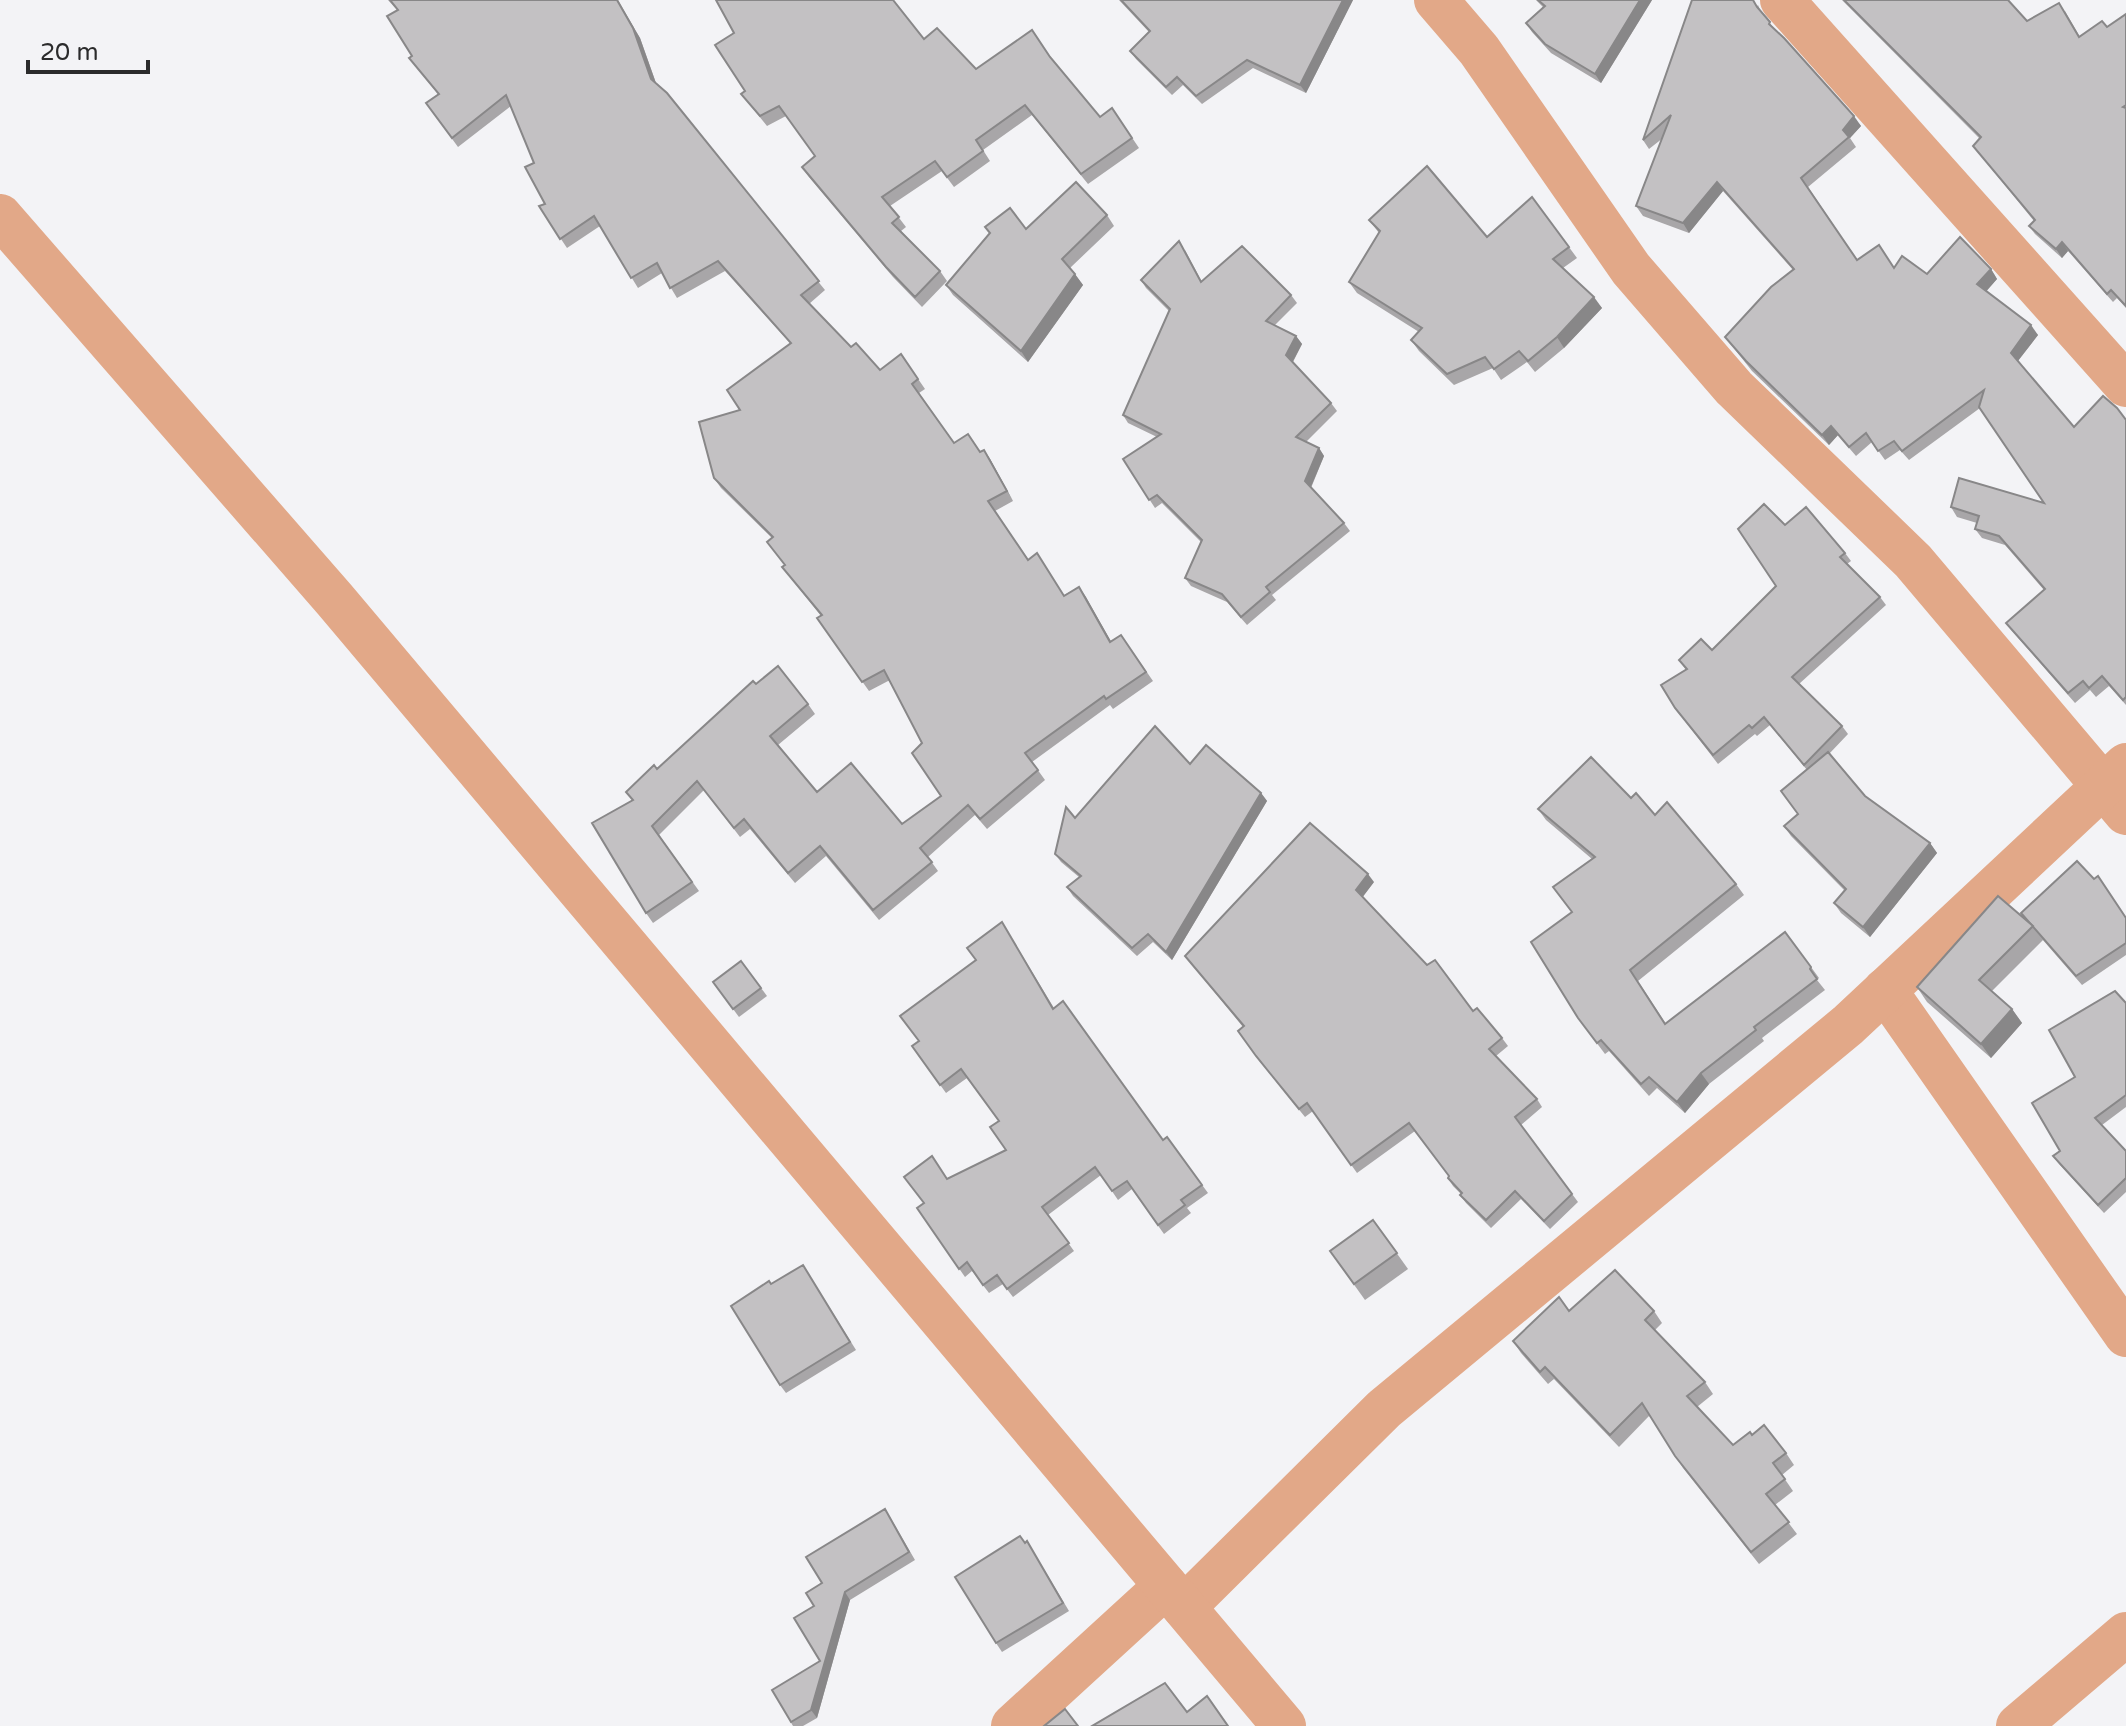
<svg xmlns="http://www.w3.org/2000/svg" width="2126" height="1726" viewBox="0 0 2126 1726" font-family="'Varela Round',sans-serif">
  <rect width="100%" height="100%" fill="#f3f3f6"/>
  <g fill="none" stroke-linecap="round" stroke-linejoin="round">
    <!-- minor -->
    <g stroke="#e2a888" stroke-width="44">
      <polyline points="1436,0 1479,50 1631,269 1734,388 1913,561 2126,813"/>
      <polyline points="1782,0 2126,385"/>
      <polyline points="1885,990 2126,1335"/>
      <polyline points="1184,1607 1384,1409 1848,1025 2126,765"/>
      <polyline points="1013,1726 1166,1586"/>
      <polyline points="2018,1726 2126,1634"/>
    </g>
    <!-- tertiary -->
    <polyline stroke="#e2a888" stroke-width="44" points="0,216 335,600 1284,1726"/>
  </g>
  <!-- wall -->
  <g fill="#a8a6a8">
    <polygon points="388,0 618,0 640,38 656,83 825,290 809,304 851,347 880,370 901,354 925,389 919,393 954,443 980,452 984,450 990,459 1013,501 995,511 1028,559 1064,595 1079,587 1111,642 1121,635 1153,681 1113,709 1110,705 1032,762 1045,780 987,829 975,815 928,857 938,871 879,920 826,856 795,883 750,829 740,837 704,790 659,835 699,891 653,923 646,913 632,800 626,792 657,769 756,684 808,704 815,714 778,745 817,792 902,824 941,796 922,743 890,680 869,691 817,618 821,616 782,567 785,565 772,538 721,488 714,478 740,410 790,343 725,271 677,298 662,273 638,288 600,226 567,248 539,206 545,204 534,163 511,106 458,147 426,103 438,94 409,58 412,56 397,10"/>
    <polygon points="1119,0 1353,0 1306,93 1253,68 1202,104 1183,85 1172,95 1136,59 1130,51 1149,32"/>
    <polygon points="1536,0 1652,0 1601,83 1551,53 1532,32 1526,23 1543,7"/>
    <polygon points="1842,0 2008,0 2027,21 2065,11 2080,37 2107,27 2126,14 2126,308 2117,298 2113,302 2068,251 2062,258 2035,234 2029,226 2034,221 1973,146 1980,139"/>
    <polygon points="1758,5 1761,12 1776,31 1861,126 1850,138 1856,147 1808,187 1857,260 1927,274 1991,269 1997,279 1986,291 2038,335 2018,361 2074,427 2126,420 2126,705 2109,686 2096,697 2090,690 2075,703 2013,632 2006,623 2044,590 2005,545 1982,538 1975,529 1977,523 1957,517 1951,507 2044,503 1980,408 1909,460 1900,450 1885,460 1872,442 1856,456 1838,435 1829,445 1752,371 1725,337 1793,270 1723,191 1689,233 1643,216 1636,206 1663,138 1649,149 1643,140"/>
    <polygon points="734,33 924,39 976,69 1051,58 1100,117 1112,108 1139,148 1088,184 1032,115 983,150 990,161 954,187 942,171 890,206 906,227 901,231 940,271 947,281 922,307 893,277 809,177 802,167 815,156 786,116 767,126 741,94 745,91"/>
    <polygon points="1532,197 1577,258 1563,268 1602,308 1564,348 1535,372 1527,362 1501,380 1493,368 1454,385 1419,351 1411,340 1419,332 1357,293 1349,282 1379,233 1369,220 1487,237"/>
    <polygon points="1107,215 1114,226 1070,268 1083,285 1028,362 953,295 946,285 1026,229"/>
    <polygon points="1185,250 1202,282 1291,295 1297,303 1275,325 1296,336 1302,344 1293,362 1331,403 1337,411 1306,442 1319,448 1324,456 1311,488 1344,523 1350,531 1272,595 1276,600 1247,625 1227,602 1191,586 1185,578 1201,542 1162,503 1155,508 1123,459 1157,437 1128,423 1123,415 1169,311 1146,288 1141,280"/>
    <polygon points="1785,525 1845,553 1851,561 1847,564 1880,597 1886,605 1799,684 1842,726 1848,734 1829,754 1865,796 1930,843 1937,853 1870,937 1841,913 1834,903 1845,891 1791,836 1784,826 1798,814 1781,791 1807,770 1770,725 1757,736 1755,734 1718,764 1675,708 1686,670 1679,660 1712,650 1776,586"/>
    <polygon points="1190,764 1261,793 1267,801 1172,960 1153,942 1137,956 1073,896 1067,887 1079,877 1061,862 1055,854 1075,818"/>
    <polygon points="1631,798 1655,815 1736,884 1744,895 1638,981 1666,1024 1811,967 1819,978 1817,980 1825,990 1762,1038 1764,1041 1709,1084 1685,1113 1657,1088 1649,1096 1609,1051 1605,1054 1578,1018 1592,859 1546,820 1538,809"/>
    <polygon points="1374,882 1362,897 1427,965 1502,1038 1508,1046 1496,1056 1537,1099 1542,1107 1521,1125 1578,1202 1550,1229 1521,1199 1491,1228 1466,1203 1460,1195 1461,1194 1453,1186 1448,1178 1449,1176 1415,1131 1357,1173 1313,1111 1305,1117 1262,1064 1238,1031 1243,1027 1185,956"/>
    <polygon points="2126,918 2126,955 2082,985 2042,939 2043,940 1992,991 2012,1009 2022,1023 1991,1058 1927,1002 1917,987 2026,919"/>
    <polygon points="1002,922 1054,1008 1163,1140 1167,1137 1208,1193 1187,1208 1191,1213 1164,1234 1132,1189 1118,1200 1101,1175 1048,1215 1074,1251 1013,1297 1003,1284 989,1293 972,1271 965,1277 917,1208 924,1203 948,1179 1006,1150 999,1121 967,1078 946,1093 912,1046 918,1041"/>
    <polygon points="741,961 767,996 739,1017 713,982"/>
    <polygon points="2126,1003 2126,1107 2102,1125 2126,1151 2126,1192 2104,1213 2059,1164 2053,1156 2060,1151 2075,1077"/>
    <polygon points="1373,1220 1408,1269 1365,1300 1330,1251"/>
    <polygon points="803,1265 856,1350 786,1393 780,1385 771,1284"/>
    <polygon points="1569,1311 1654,1311 1662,1323 1655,1330 1705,1382 1713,1394 1697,1407 1733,1445 1752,1435 1786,1453 1794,1465 1782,1475 1793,1491 1775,1505 1797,1534 1759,1564 1683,1468 1650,1415 1619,1447 1554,1379 1548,1384 1521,1353 1513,1341"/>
    <polygon points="890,1517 915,1560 850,1600 817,1718 803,1726 793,1726 772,1690 820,1661 814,1606 822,1583"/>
    <polygon points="1027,1541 1069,1611 1002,1652 996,1643 1025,1543"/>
  </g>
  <!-- shaded-wall -->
  <g fill="#888788">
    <polygon points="617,0 640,38 658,89 651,79"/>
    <polygon points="1343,0 1353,0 1306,93 1300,85"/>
    <polygon points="1640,0 1652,0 1601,83 1595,74"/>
    <polygon points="1854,116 1861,126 1850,138 1843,130"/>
    <polygon points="1717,182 1723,191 1689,233 1683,223"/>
    <polygon points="2062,242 2068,251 2062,258 2056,249"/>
    <polygon points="1991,269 1997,279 1984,294 1977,284"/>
    <polygon points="1075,274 1083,285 1028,362 1021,351"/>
    <polygon points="1594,297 1602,308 1564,348 1557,337"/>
    <polygon points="2031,325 2038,335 2017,362 2011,353"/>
    <polygon points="1296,336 1302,344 1292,363 1286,355"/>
    <polygon points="1831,426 1838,435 1829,445 1822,435"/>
    <polygon points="1319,448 1324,456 1310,489 1305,481"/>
    <polygon points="984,450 990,459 1013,501 1007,491"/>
    <polygon points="1079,587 1086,597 1117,652 1110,642"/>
    <polygon points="1261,793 1267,801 1172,960 1166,952"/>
    <polygon points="1930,843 1937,853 1870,937 1863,927"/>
    <polygon points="1368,874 1374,882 1362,898 1356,890"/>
    <polygon points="2012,1009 2022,1023 1991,1058 1981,1044"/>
    <polygon points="1701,1073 1709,1084 1685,1113 1677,1102"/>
    <polygon points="845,1592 850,1600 817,1718 811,1710"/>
  </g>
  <!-- building -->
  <g fill="#c3c1c3" stroke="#888788" stroke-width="2">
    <polygon points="390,0 617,0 633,28 651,79 667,93 819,281 801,295 851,347 856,343 880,370 901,354 918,379 912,384 954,443 968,434 980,452 984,450 1007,491 988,501 1028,560 1037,553 1064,596 1079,587 1110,642 1121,635 1146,672 1106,699 1104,696 1025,753 1038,770 980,819 968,805 920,848 932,862 873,910 820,846 788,873 744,819 734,828 697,781 652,826 692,882 646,913 592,823 633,800 626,792 654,765 657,769 753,681 756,684 778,666 808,704 770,736 817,792 851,763 902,824 941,796 912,753 922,743 884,670 862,682 817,618 822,615 782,567 785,565 767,542 773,537 714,478 699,422 740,410 727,390 791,343 718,261 670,288 657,263 631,278 594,216 560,239 539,206 545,204 525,167 534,163 506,95 452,138 426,103 439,94 409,58 412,56 387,16 398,10"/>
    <polygon points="716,0 893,0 924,39 937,28 976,69 1032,30 1050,57 1100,117 1112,108 1132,138 1081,174 1025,105 976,140 983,151 947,177 935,161 882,197 899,217 892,223 940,271 915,297 886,267 802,167 815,156 779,106 760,116 741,94 745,91 715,45 734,33"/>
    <polygon points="1121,0 1343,0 1300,85 1247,60 1196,96 1177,77 1166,87 1130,51 1150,31"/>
    <polygon points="1538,0 1640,0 1595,74 1545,44 1526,23 1545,6"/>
    <polygon points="1692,0 1753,0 1757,7 1770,22 1769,24 1784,38 1854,116 1843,130 1849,137 1801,178 1857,260 1879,245 1894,268 1902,256 1927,274 1960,237 1991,269 1977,284 2031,325 2011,353 2074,427 2103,396 2117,408 2126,420 2126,697 2123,700 2102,676 2089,688 2083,681 2068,693 2006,623 2045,589 1999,536 1975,529 1979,516 1951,507 1959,478 2044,503 1979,407 1984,390 1902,451 1894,441 1878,451 1866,433 1849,447 1831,426 1822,435 1746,361 1725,337 1771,287 1794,269 1717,182 1683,223 1636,206 1671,115 1643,140"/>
    <polygon points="1844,0 2008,0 2027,21 2059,3 2079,37 2102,21 2107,27 2126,14 2126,105 2123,107 2126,108 2126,306 2111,290 2107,294 2062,242 2056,249 2029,226 2035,220 1973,146 1981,137"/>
    <polygon points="1427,166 1487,237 1532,197 1569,247 1553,259 1594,297 1557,337 1528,361 1519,351 1494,369 1485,357 1447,374 1411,340 1422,328 1349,282 1380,231 1369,220"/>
    <polygon points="1076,182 1107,215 1062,259 1075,274 1021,351 946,285 990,233 985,227 1010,208 1026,229"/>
    <polygon points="1179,241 1201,282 1242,246 1291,295 1266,321 1296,336 1286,355 1331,403 1296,437 1319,448 1305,481 1344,523 1266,587 1270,592 1241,617 1222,594 1185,578 1202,540 1157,495 1149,500 1123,459 1161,434 1123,415 1170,309 1141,280"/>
    <polygon points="1764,504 1785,525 1806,507 1845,553 1840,557 1880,597 1792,677 1842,726 1804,765 1764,717 1752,728 1749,725 1713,755 1675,708 1661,685 1687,669 1679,660 1701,639 1712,650 1776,586 1738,529"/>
    <polygon points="1155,726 1190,764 1206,745 1261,793 1166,952 1148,934 1132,948 1067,887 1081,876 1055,854 1066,807 1075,818"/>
    <polygon points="1828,752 1865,796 1930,843 1863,927 1834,903 1846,889 1784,826 1798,814 1781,791"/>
    <polygon points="1591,757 1631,798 1636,793 1655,815 1667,802 1736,884 1630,970 1665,1024 1785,932 1811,967 1810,969 1817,979 1754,1027 1756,1030 1701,1073 1677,1102 1649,1077 1641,1084 1601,1040 1597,1043 1578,1018 1531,942 1572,912 1553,887 1595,857 1538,809"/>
    <polygon points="1310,823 1368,874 1356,890 1427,965 1435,960 1473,1011 1477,1008 1502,1038 1489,1049 1537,1099 1515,1117 1572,1194 1544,1221 1515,1191 1486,1220 1460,1195 1462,1193 1448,1178 1449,1176 1409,1123 1351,1165 1307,1103 1299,1109 1256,1056 1238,1031 1244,1026 1185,956"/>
    <polygon points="2077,861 2094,879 2098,876 2126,918 2126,943 2076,976 2021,913"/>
    <polygon points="1998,896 2033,926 1979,980 2012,1009 1981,1044 1917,987"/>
    <polygon points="1002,922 1053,1009 1063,1001 1163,1140 1167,1137 1202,1185 1181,1200 1185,1205 1158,1225 1127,1181 1112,1191 1095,1167 1042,1207 1069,1243 1007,1289 997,1275 983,1285 967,1262 959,1269 917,1208 924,1203 904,1177 932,1156 947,1179 1006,1150 990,1127 999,1121 961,1069 940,1085 912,1046 919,1041 900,1016 976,960 967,948"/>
    <polygon points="741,961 761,988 733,1009 713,982"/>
    <polygon points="2115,991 2126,1003 2126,1095 2095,1118 2126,1151 2126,1178 2098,1205 2053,1156 2060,1151 2032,1103 2075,1077 2049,1030"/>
    <polygon points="1373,1220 1397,1253 1354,1284 1330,1251"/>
    <polygon points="803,1265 850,1342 780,1385 731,1306 769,1281 771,1284"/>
    <polygon points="1615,1270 1654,1311 1645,1320 1705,1382 1687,1396 1733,1445 1750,1432 1752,1435 1764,1425 1786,1453 1773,1463 1785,1479 1766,1494 1789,1522 1751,1552 1675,1456 1642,1403 1610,1435 1545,1367 1540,1372 1513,1341 1559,1297 1569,1311"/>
    <polygon points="885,1509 909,1552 845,1592 811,1710 791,1722 772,1690 820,1661 794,1618 814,1606 806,1593 822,1583 806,1557"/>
    <polygon points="1020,1536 1025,1543 1027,1541 1063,1603 996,1643 955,1577"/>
    <polygon points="1165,1683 1187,1712 1207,1696 1228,1726 1092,1726"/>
    <polygon points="1065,1709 1078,1726 1044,1726"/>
  </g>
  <!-- scale -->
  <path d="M28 60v12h120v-12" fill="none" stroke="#2b2b2c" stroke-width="4"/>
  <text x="40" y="60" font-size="24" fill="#2b2b2c" stroke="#f3f3f6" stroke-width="6" paint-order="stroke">20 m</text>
</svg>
